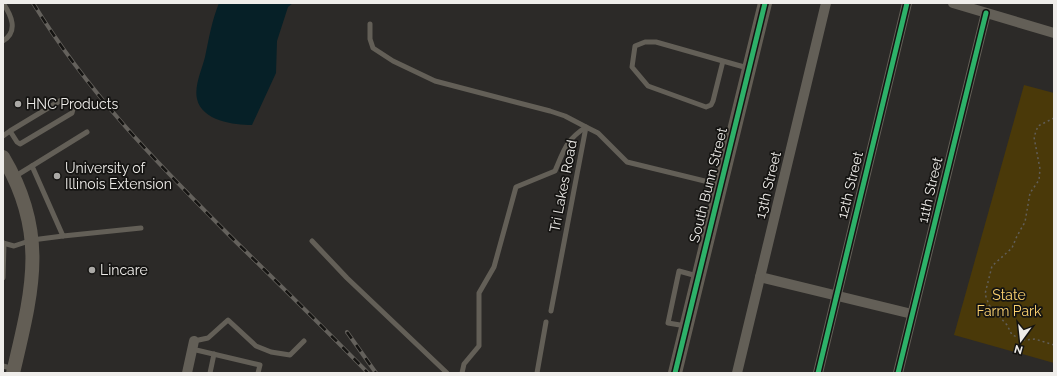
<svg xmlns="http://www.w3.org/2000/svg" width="1057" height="376" viewBox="0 0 1057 376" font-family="Raleway,sans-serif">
  <rect width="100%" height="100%" fill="#2c2a28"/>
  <!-- green -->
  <polygon fill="#4a3909" points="1024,85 1054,93 1054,363 954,335"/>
  <!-- water -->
  <path fill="#062027" d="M219,3H293L288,7L277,41L276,73L252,125C234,125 202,121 197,99C194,86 202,69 205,57C209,38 212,20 219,3Z"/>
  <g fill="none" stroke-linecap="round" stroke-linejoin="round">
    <!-- path -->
    <polyline stroke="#615e58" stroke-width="1.5" stroke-dasharray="2 3" stroke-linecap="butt" points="1054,118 1038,126 1034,137 1040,169 1039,180 1030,193 1025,222 1017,236 1012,248 992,266 985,294 989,305 1007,325 1012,335 1025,340 1035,339 1054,345"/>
    <!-- lane -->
    <g stroke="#635f57" stroke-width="5">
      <polyline points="370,24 370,39 373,48 393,61 435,81 550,111 565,116 586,127 551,311"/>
      <path d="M3,41C19,31 11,15 3,3"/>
      <polyline points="723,61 713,101 711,105 706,107 648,86 632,67 635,46 645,42 656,42 737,65 748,68"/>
      <polyline points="87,132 32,166 63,236 141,228"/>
      <polyline points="3,136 10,131 63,99 67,100 73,109 72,113 20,144 17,142 10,131"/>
      <polyline points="14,177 32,166"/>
      <polyline points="312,241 347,278 447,373"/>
      <polyline points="3,243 14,246 32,240 63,236"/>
      <polyline points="3,278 4,243"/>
      <polyline points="686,326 668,323 679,271 697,276"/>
      <polyline points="194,341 208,338 228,320 256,346 271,352 290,355 304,341"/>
      <polyline points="192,349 260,365 258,373"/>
      <polyline points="3,366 14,369"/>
      <polyline points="210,373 214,354"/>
      <path d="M462,373L464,364L479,346V293L494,267L516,187L555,171C564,150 566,140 586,127L598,133L627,162L721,185"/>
      <polyline points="537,373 546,322"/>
    </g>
    <!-- street -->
    <g stroke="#635f57" stroke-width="10">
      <polyline points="953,3 1054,33"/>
      <polyline points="760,277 912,314"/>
      <polyline points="187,373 194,341"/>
      <polyline points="737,373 826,3"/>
      <polyline points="818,373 907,3"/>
      <polyline points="898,373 986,13"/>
    </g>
    <!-- secondary -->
    <g stroke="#635e55" stroke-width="14">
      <path d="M3,157C49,234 32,292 13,373"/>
      <polyline points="675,373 765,3"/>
    </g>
    <defs>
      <g id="rail">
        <path d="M33,3C88,93 157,163 231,237C277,282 323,327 368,373"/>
        <polyline points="347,332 376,373"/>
      </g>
    </defs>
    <!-- rail casing -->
    <use href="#rail" stroke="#64615c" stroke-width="4"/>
    <!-- rail -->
    <use href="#rail" stroke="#151412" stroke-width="2.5" stroke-dasharray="8" stroke-linecap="butt"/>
    <defs>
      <g id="cycleway">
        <polyline points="675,373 765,3"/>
        <polyline points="818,373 907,3"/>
        <polyline points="898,373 986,13"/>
      </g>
    </defs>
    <!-- cycleway casing -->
    <use href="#cycleway" stroke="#151412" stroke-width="8"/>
    <!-- cycleway -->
    <use href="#cycleway" stroke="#2db169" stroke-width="5"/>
  </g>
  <!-- markers -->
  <g fill="#aba9a6" stroke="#151412" stroke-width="1.5">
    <circle cx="18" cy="104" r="4"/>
    <circle cx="57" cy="176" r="4"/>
    <circle cx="92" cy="270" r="4"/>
  </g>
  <g text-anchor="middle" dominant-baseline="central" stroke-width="3.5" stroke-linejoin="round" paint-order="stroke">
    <!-- poi labels -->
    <g font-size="14" fill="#efedea" stroke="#151412" text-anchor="start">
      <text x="26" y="104">HNC Products</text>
      <text x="65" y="168">University of<tspan x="65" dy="16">Illinois Extension</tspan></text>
      <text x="100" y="270">Lincare</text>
    </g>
    <!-- street labels -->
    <g font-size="14" fill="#efedea" stroke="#151412">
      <text transform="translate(708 185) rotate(-76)">South Bunn Street</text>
      <text transform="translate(768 185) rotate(-76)">13th Street</text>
      <text transform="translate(850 185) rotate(-76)">12th Street</text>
      <text transform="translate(563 186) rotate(-79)">Tri Lakes Road</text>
      <text transform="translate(930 190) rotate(-77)">11th Street</text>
    </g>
    <!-- park labels -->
    <g font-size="14" fill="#fcd270" stroke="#151412">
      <text x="1009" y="295">State<tspan x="1009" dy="16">Farm Park</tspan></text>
    </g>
  </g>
  <!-- border -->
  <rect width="1057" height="376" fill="none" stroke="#efedea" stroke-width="8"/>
  <!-- north arrow -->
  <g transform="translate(1021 340) rotate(195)" stroke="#151412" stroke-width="3" paint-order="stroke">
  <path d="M0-3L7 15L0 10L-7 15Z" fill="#efedea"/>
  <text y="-6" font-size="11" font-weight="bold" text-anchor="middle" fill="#efedea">N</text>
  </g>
</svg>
